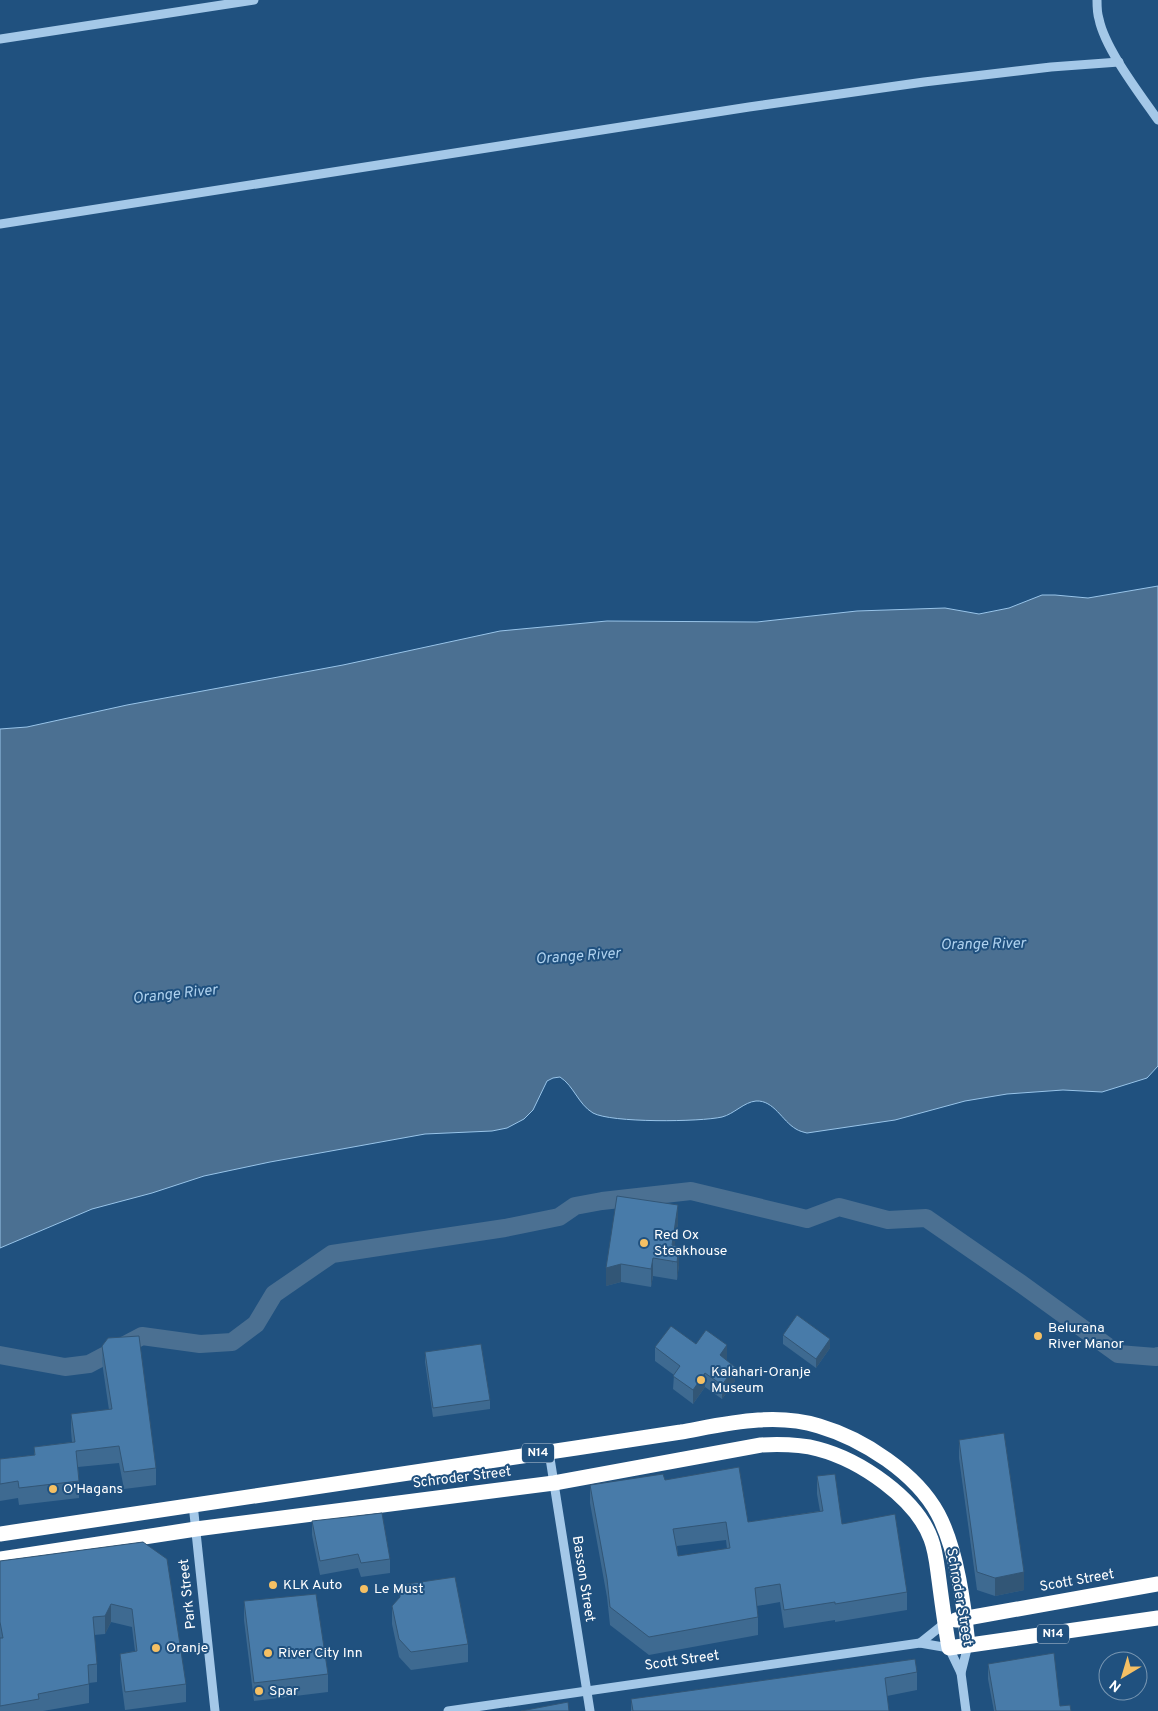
<svg xmlns="http://www.w3.org/2000/svg" width="1158" height="1711" viewBox="0 0 1158 1711" font-family="Overpass,sans-serif">
  <rect width="100%" height="100%" fill="#20517f"/>
  <!-- water -->
  <path fill="#4b7092" stroke="#98c4e9" d="M1158,586V1066L1147,1078L1102,1092L1063,1090L1007,1094L965,1101L895,1120L807,1133C803,1132 799,1131 796,1129C782,1121 774,1100 756,1101C744,1102 734,1114 722,1117C700,1122 611,1123 593,1113C578,1104 574,1086 560,1077L553,1078L547,1081L533,1110L524,1119L507,1128L492,1131L425,1134L270,1162L204,1176L152,1193L92,1209L0,1248V729L27,727L127,705L343,665L500,631L607,621L757,622L857,611L945,608L979,614L1009,608L1042,595H1055L1088,598Z"/>
  <g fill="none" stroke-linecap="round" stroke-linejoin="round">
    <!-- canal -->
    <polyline stroke="#4b7092" stroke-width="18" points="0,1355 65,1367 89,1364 142,1336 200,1344 232,1342 256,1324 274,1294 332,1254 505,1228 559,1217 575,1206 602,1201 691,1191 807,1219 839,1207 888,1220 926,1218 1020,1283 1118,1354 1156,1357 1158,1356"/>
    <!-- minor -->
    <g stroke="#a4c8e8" stroke-width="9">
      <path d="M1097,0C1097,6 1097,13 1099,19C1105,49 1140,94 1158,120"/>
      <polyline points="0,39 254,0"/>
      <polyline points="0,224 749,107 924,82 1051,67 1119,62"/>
      <polyline points="549,1452 590,1711"/>
      <polyline points="193,1504 215,1711"/>
      <polyline points="920,1643 945,1623"/>
      <polyline points="448,1711 920,1643 949,1648 961,1673"/>
      <polyline points="966,1711 961,1673 968,1645"/>
    </g>
    <!-- highway -->
    <g stroke="#fff" stroke-width="15">
      <path d="M0,1534C192,1504 384,1476 576,1448C611,1443 646,1437 681,1432C726,1424 774,1412 819,1426C863,1439 916,1473 938,1514C957,1550 964,1605 968,1645"/>
      <path d="M0,1559L196,1529L554,1483L761,1445C781,1444 799,1444 818,1449C860,1460 916,1498 931,1539C936,1552 937,1566 939,1580C942,1603 945,1626 949,1648L1158,1618"/>
      <polyline points="956,1620 1158,1584"/>
    </g>
  </g>
  <!-- wall -->
  <g fill="#3e6a91" fill-rule="evenodd">
    <polygon points="678,1223 674,1246 679,1265 677,1280 653,1276 651,1287 621,1282 606,1286 606,1268"/>
    <polygon points="783,1335 830,1348 816,1368 783,1344"/>
    <polygon points="696,1344 727,1359 726,1360 735,1381 722,1399 705,1387 693,1404 673,1389 674,1375 655,1361 655,1347"/>
    <polygon points="102,1346 156,1468 156,1485 124,1489 119,1463 78,1467 79,1481 79,1498 19,1505 18,1498 0,1501 0,1459 34,1455 34,1447 72,1442 71,1431 71,1414 109,1410 102,1362"/>
    <polygon points="425,1352 490,1400 490,1409 433,1417 425,1362"/>
    <polygon points="959,1440 1024,1590 995,1596 977,1590 959,1458"/>
    <path d="M817,1476L842,1524L907,1592V1610L835,1622V1620L784,1628L780,1602L757,1606L758,1617V1635L649,1655L610,1625L607,1597L590,1503V1485L748,1522L820,1511L817,1494ZM726,1540L727,1549L678,1556L677,1546Z"/>
    <polygon points="312,1521 390,1559 390,1573 361,1577 358,1568 320,1575 312,1535"/>
    <polygon points="143,1542 186,1684 186,1702 125,1710 120,1672 120,1654 135,1651 132,1627 111,1622 105,1634 94,1635 97,1664 97,1682 89,1683 89,1703 43,1711 0,1711 0,1561"/>
    <polygon points="244,1601 328,1674 328,1692 254,1701 244,1620"/>
    <polygon points="392,1606 468,1644 468,1662 411,1670 399,1657 392,1624"/>
    <polygon points="988,1664 1060,1706 1071,1711 994,1711 988,1679"/>
    <polygon points="917,1672 917,1690 887,1696 889,1711 631,1711 631,1699"/>
  </g>
  <!-- shaded-wall -->
  <g fill="#325676">
    <polygon points="678,1205 678,1223 672,1264 672,1245"/>
    <polygon points="679,1247 679,1265 677,1280 677,1262"/>
    <polygon points="653,1258 653,1276 651,1287 651,1269"/>
    <polygon points="621,1264 621,1282 606,1286 606,1268"/>
    <polygon points="830,1339 830,1348 816,1368 816,1359"/>
    <polygon points="727,1345 727,1359 720,1369 720,1355"/>
    <polygon points="735,1367 735,1381 722,1399 722,1385"/>
    <polygon points="705,1373 705,1387 693,1404 693,1390"/>
    <polygon points="1024,1572 1024,1590 995,1596 995,1578"/>
    <polygon points="111,1604 111,1622 105,1634 105,1616"/>
  </g>
  <!-- building -->
  <g fill="#487ba9" stroke="#325676" fill-rule="evenodd">
    <polygon points="617,1196 678,1205 672,1245 679,1247 677,1262 653,1258 651,1269 621,1264 606,1268"/>
    <polygon points="797,1315 830,1339 816,1359 783,1335"/>
    <polygon points="671,1326 696,1344 706,1330 727,1345 720,1355 735,1367 722,1385 705,1373 693,1390 673,1376 680,1366 655,1347"/>
    <polygon points="139,1336 156,1468 124,1472 119,1446 76,1451 79,1481 19,1488 18,1481 0,1484 0,1459 35,1455 34,1447 75,1442 71,1414 112,1409 102,1346 108,1338"/>
    <polygon points="481,1344 490,1400 433,1408 425,1352"/>
    <polygon points="1004,1433 1024,1572 995,1578 977,1572 959,1440"/>
    <path d="M739,1467L748,1522L823,1511L817,1476L835,1474L842,1524L895,1514L907,1592L835,1604V1602L784,1610L780,1584L755,1588L758,1617L649,1637L610,1607L607,1579L590,1485L663,1474L665,1480ZM726,1522L730,1548L678,1556L673,1529Z"/>
    <polygon points="382,1513 390,1559 361,1563 358,1554 320,1561 312,1521"/>
    <polygon points="143,1542 167,1559 186,1684 125,1692 120,1654 137,1651 132,1609 111,1604 105,1616 93,1617 97,1664 88,1665 89,1684 38,1694 39,1699 0,1706 0,1638 3,1638 0,1622 0,1561"/>
    <polygon points="455,1577 468,1644 411,1652 399,1639 392,1606 400,1597 400,1585"/>
    <polygon points="316,1594 328,1674 254,1683 244,1601"/>
    <polygon points="1054,1653 1060,1706 1070,1705 1071,1711 996,1711 988,1664"/>
    <polygon points="915,1659 917,1672 885,1678 889,1711 633,1711 631,1699"/>
    <polygon points="568,1702 569,1711 521,1711"/>
  </g>
  <!-- markers -->
  <g fill="#f5c064" stroke="#20517f" stroke-width="2">
    <circle cx="644" cy="1243" r="5"/>
    <circle cx="1038" cy="1336" r="5"/>
    <circle cx="701" cy="1380" r="5"/>
    <circle cx="53" cy="1489" r="5"/>
    <circle cx="273" cy="1585" r="5"/>
    <circle cx="364" cy="1589" r="5"/>
    <circle cx="156" cy="1648" r="5"/>
    <circle cx="268" cy="1653" r="5"/>
    <circle cx="259" cy="1691" r="5"/>
  </g>
  <g text-anchor="middle" dominant-baseline="central" stroke-width="4" stroke-linejoin="round" paint-order="stroke">
    <!-- shield labels -->
    <g fill="#20517f" stroke="#bccbd9" stroke-width="1">
      <rect x="522" y="1443.5" width="32" height="19" rx="4"/>
      <rect x="1037" y="1624.5" width="32" height="19" rx="4"/>
    </g>
    <g font-size="12" font-weight="bold" fill="#fff">
      <text x="538" y="1453">N14</text>
      <text x="1053" y="1634">N14</text>
    </g>
    <!-- poi labels -->
    <g font-size="14" fill="#fff" stroke="#20517f" text-anchor="start">
      <text x="654" y="1235">Red Ox<tspan x="654" dy="16">Steakhouse</tspan></text>
      <text x="1048" y="1328">Belurana<tspan x="1048" dy="16">River Manor</tspan></text>
      <text x="711" y="1372">Kalahari-Oranje<tspan x="711" dy="16">Museum</tspan></text>
      <text x="63" y="1489">O'Hagans</text>
      <text x="283" y="1585">KLK Auto</text>
      <text x="374" y="1589">Le Must</text>
      <text x="166" y="1648">Oranje</text>
      <text x="278" y="1653">River City Inn</text>
      <text x="269" y="1691">Spar</text>
    </g>
    <!-- street labels -->
    <g font-size="14" fill="#fff" stroke="#20517f">
      <text transform="translate(462 1478) rotate(-7)">Schroder Street</text>
      <text transform="translate(583 1579) rotate(81)">Basson Street</text>
      <text transform="translate(1077 1581) rotate(-10)">Scott Street</text>
      <text transform="translate(188 1594) rotate(-96)">Park Street</text>
      <text transform="translate(959 1597) rotate(80)">Schroder Street</text>
      <text transform="translate(682 1661) rotate(-8)">Scott Street</text>
    </g>
    <!-- water labels -->
    <g font-size="15" font-style="italic" fill="#afd2ef" stroke="#20517f">
      <text transform="translate(983 945) rotate(-1)">Orange River</text>
      <text transform="translate(578 957) rotate(-4)">Orange River</text>
      <text transform="translate(175 995) rotate(-6)">Orange River</text>
    </g>
  </g>
  <!-- north arrow -->
  <g transform="translate(1123 1676) rotate(218)"><circle r="24" fill="#20517f" stroke="#7997b2"/>
  <path d="M0-4L9 19L0 12L-9 19Z" fill="#f5c064"/>
  <text y="-8" font-size="14" font-weight="bold" text-anchor="middle" fill="#ffffff">N</text>
  </g>
</svg>
